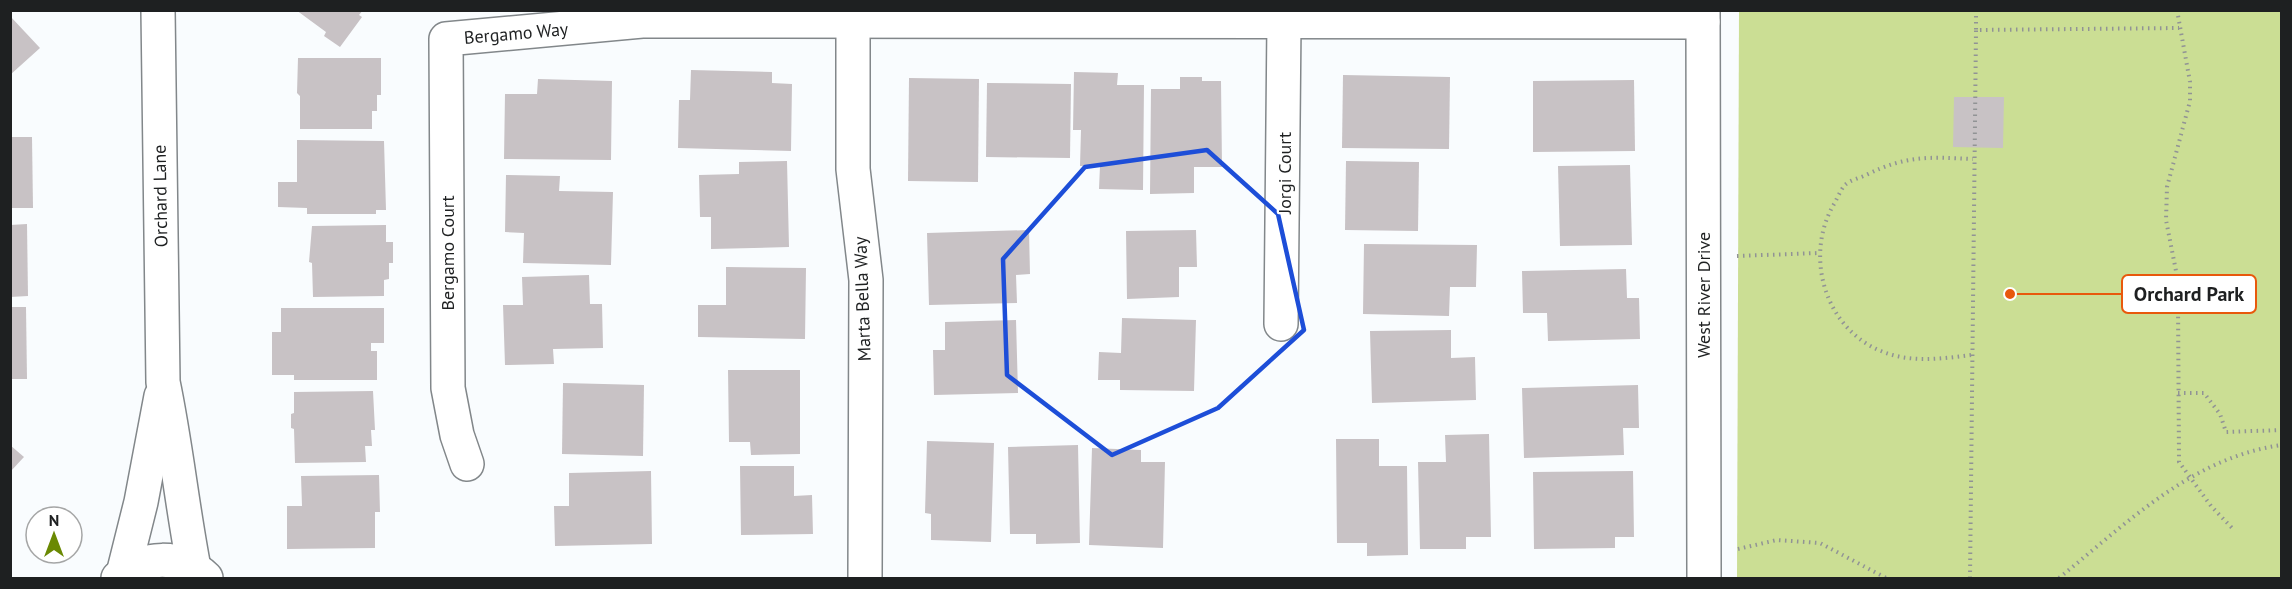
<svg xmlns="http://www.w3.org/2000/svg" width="2292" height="589" viewBox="0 0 2292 589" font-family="'PT Sans',sans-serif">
  <rect width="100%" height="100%" fill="#f9fcfe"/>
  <!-- green -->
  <polygon fill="#cbde94" points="1739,11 2281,11 2281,578 1737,578"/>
  <!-- building -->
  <g fill="#c8c2c5">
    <polygon points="296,10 363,10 359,15 362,17 340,47 324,36 326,32"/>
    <polygon points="10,16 40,48 10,75"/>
    <polygon points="298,58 381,58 381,95 377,95 377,111 372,111 372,129 300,129 300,96 297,93"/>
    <polygon points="691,70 772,72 772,83 792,84 791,151 678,148 679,100 690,100"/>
    <polygon points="1074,72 1118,73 1117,85 1144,85 1143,190 1099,189 1100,166 1080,166 1081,130 1073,130"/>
    <polygon points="1343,75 1450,77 1449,149 1342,148"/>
    <polygon points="1180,77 1202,77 1202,81 1221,81 1222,167 1194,167 1194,193 1150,194 1151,89 1180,89"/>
    <polygon points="909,78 979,79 978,182 908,181"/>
    <polygon points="538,79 612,81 611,160 504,159 505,94 537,94"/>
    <polygon points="1634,80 1635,151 1533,152 1533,81"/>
    <polygon points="987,83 1071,84 1070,158 986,157"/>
    <polygon points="1954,97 2004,97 2003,148 1953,147"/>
    <polygon points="10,137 32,137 33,208 10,208"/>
    <polygon points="297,140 384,141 386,210 376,210 376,214 307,214 307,208 278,207 278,182 297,182"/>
    <polygon points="787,161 789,247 711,249 711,217 700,217 699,175 739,174 739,162"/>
    <polygon points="1346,161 1419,162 1418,231 1345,230"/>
    <polygon points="1630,165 1632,245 1560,246 1558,166"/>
    <polygon points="506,175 560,176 559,191 613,192 611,265 523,263 524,233 505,232"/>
    <polygon points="27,224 28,296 10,297 10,225"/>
    <polygon points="386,225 386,242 393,242 393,263 389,263 389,279 384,280 384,296 313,297 312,263 309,262 312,226"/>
    <polygon points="1029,230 1030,274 1016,275 1017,303 929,305 927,233"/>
    <polygon points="1196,230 1197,267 1179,267 1179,297 1127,299 1126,231"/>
    <polygon points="1364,244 1477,245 1476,287 1450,287 1449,316 1363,314"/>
    <polygon points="726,267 806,268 805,339 698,337 698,305 726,305"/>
    <polygon points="1626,269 1627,298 1639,298 1640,339 1548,341 1547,313 1523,313 1522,271"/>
    <polygon points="589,275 590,304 602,304 603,348 553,349 554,364 505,365 503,305 523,305 522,277"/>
    <polygon points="10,307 26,307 27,379 10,379"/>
    <polygon points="281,308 384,308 384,343 371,343 371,351 377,351 377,380 294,380 294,375 272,375 272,332 281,332"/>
    <polygon points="1122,318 1196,320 1194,391 1120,390 1120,380 1098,380 1099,352 1121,353"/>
    <polygon points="1016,320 1018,393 934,395 933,350 945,350 945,322"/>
    <polygon points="1451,330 1451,358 1475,357 1476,400 1372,403 1370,331"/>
    <polygon points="728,370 800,370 800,454 751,455 750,442 729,442"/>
    <polygon points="563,383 644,385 643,456 562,454"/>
    <polygon points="1638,385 1639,428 1623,428 1624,455 1524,458 1522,388"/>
    <polygon points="373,391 375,430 371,430 372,446 365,446 366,462 295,463 294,429 291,428 291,414 294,413 294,392"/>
    <polygon points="1489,434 1491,537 1466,537 1466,549 1420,549 1418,462 1446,462 1445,435"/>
    <polygon points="1336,439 1379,439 1379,466 1407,466 1408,555 1367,556 1367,543 1337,543"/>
    <polygon points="927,441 994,443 991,542 931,540 931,514 925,513"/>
    <polygon points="10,445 24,457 10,472"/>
    <polygon points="1078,445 1080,543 1036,544 1036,534 1010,534 1008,447"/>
    <polygon points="1092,448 1141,450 1141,462 1165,462 1163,548 1089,545"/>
    <polygon points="740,466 794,466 794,496 812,495 813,534 741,535"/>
    <polygon points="651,471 652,544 555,546 554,506 569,506 569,473"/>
    <polygon points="1633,471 1634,537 1615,537 1615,548 1534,549 1533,472"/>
    <polygon points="379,475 380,512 375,512 375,548 287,549 287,506 302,506 301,476"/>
  </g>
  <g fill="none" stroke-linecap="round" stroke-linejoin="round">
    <defs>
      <g id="minor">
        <polyline points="1703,10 1704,578"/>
        <polyline points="853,21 853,169 866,280 865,578"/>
        <polyline points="1281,324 1284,22"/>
        <polyline points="467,464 457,435 448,388 446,39 642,21 1703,22"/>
      </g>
      <g id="tertiary">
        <path d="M158,10L163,382C176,444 182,506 194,568"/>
        <polyline points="123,574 141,502 161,396"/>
        <path d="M118,578C143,555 181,554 206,578"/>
      </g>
    </defs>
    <!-- minor casing -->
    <use href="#minor" stroke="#82878a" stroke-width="36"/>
    <!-- tertiary casing -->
    <use href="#tertiary" stroke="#82878a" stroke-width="36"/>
    <!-- path -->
    <g stroke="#919395" stroke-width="4" stroke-dasharray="1.5 4.5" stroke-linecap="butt">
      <polyline points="1976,10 1976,30"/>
      <polyline points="2177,10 2190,82 2190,101 2167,187 2166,220 2176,271 2178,299 2179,462 2211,506 2233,529"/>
      <polyline points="1737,256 1819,253"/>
      <path d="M1971,355C1941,359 1909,363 1881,351C1824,328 1804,255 1834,204C1837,199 1841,189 1845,185C1850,180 1860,178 1866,175C1907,155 1929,157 1973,159"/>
      <polyline points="2178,393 2204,393 2220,414 2226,432 2282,430"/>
      <polyline points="1738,549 1777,540 1820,543 1886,578"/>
      <polyline points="1970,578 1976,30 2179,28"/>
      <path d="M2059,578C2126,524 2192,457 2282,445"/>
    </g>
    <!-- minor -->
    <use href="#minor" stroke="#fff" stroke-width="33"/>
    <!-- tertiary -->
    <use href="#tertiary" stroke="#fff" stroke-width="33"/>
  </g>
  <!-- marked area -->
  <path fill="none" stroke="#1d4ed8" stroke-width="4.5" stroke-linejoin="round" d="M1207,150L1278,214L1304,330L1218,408L1112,455L1007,375L1003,259L1085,167Z"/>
  <g text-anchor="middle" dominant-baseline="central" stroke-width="4.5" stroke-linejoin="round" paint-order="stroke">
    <!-- street labels -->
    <g font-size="18" fill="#1e2021" stroke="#fff">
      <text transform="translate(516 33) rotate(-5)">Bergamo Way</text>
      <text transform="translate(1284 173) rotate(-90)">Jorgi Court</text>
      <text transform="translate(160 196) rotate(-91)">Orchard Lane</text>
      <text transform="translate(447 253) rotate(-90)">Bergamo Court</text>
      <text transform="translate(1703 295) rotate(-90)">West River Drive</text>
      <text transform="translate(862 299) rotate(-92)">Marta Bella Way</text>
    </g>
  </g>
  <!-- callouts -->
  <path fill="none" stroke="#e8590c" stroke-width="2" d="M2010 294L2122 294"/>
  <circle fill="#e8590c" stroke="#fff" stroke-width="2" cx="2010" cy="294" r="6"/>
  <rect fill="#fff" stroke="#e8590c" stroke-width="2" x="2122" y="275" width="134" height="38" rx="6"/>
  <g font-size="20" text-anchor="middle" font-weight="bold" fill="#1e2021">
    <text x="2189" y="301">Orchard Park</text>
  </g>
  <!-- border -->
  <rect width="2292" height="589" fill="none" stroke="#1e2021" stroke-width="24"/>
  <!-- north arrow -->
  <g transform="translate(54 535)"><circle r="28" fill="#ffffff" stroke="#a5a6a6" stroke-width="1.5"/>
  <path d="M0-4.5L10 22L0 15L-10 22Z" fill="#6a8903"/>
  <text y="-9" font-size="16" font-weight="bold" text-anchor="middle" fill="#1e2021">N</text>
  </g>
</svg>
